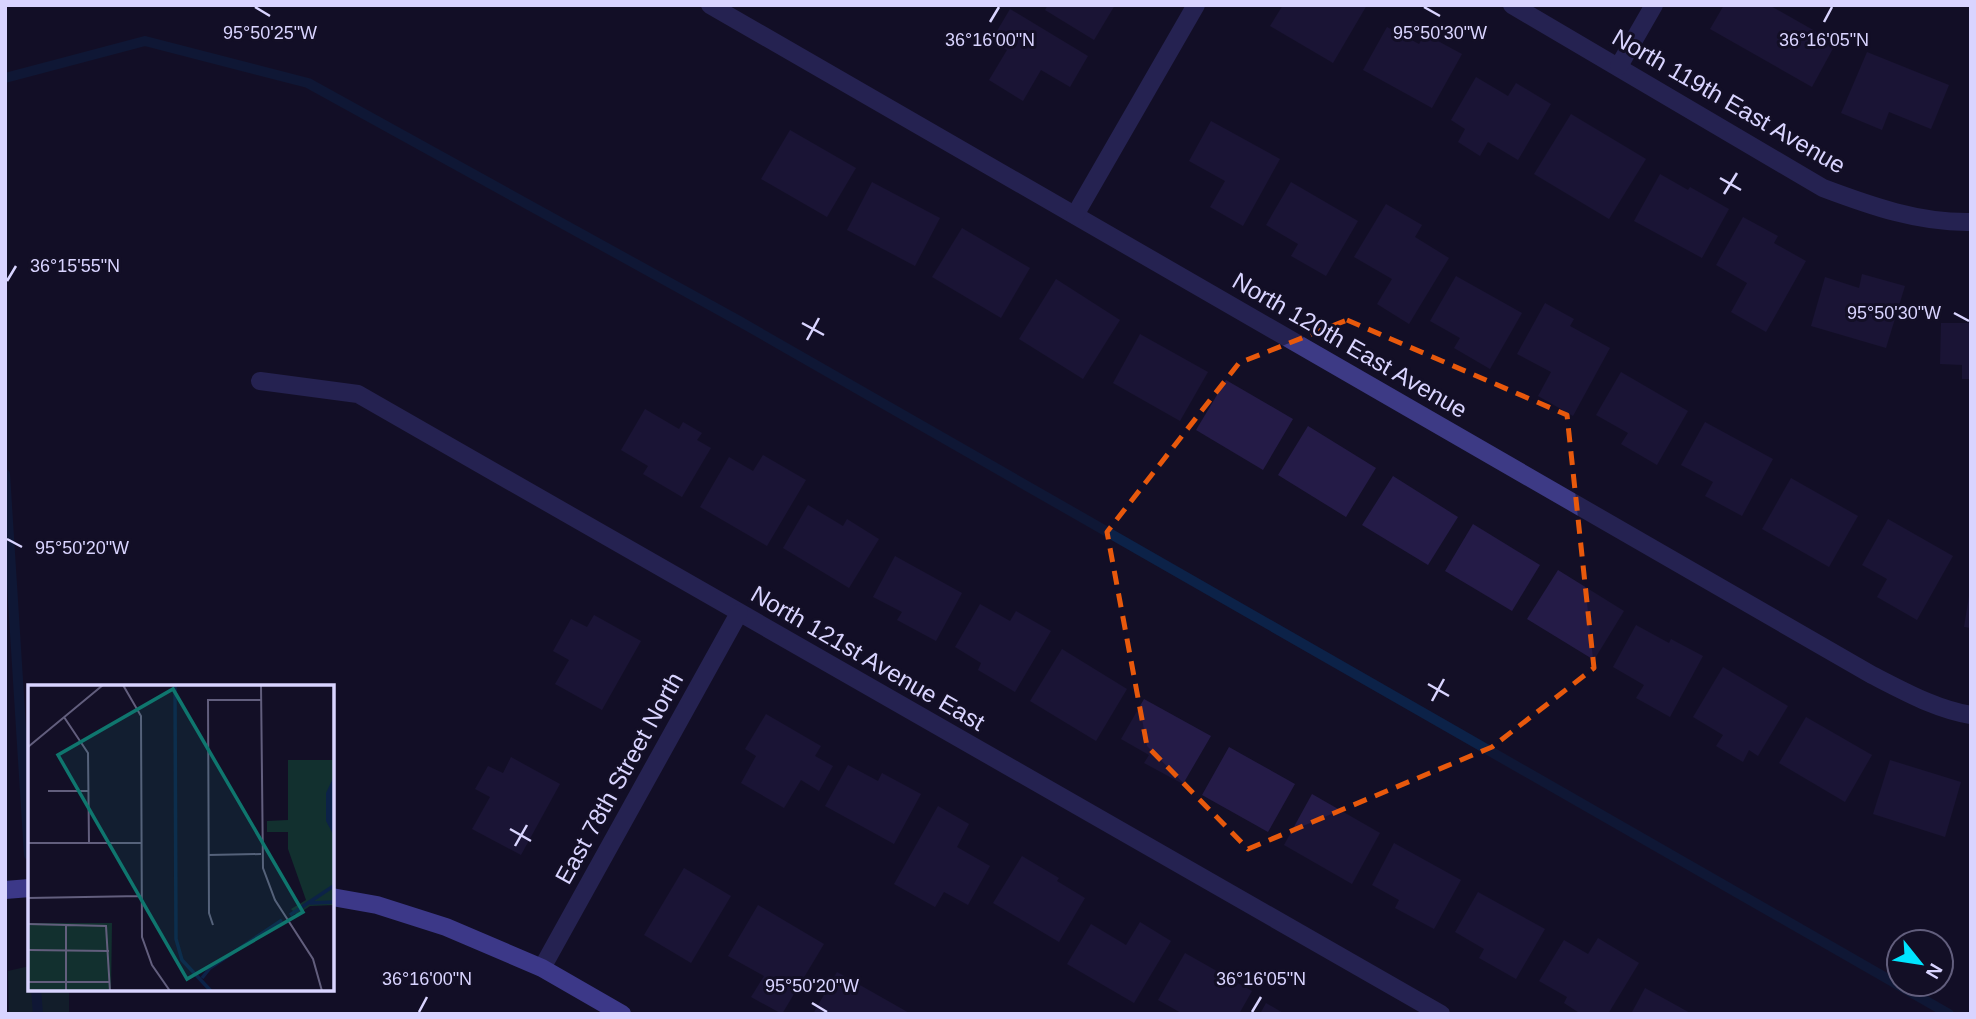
<svg xmlns="http://www.w3.org/2000/svg" width="1976" height="1019" viewBox="0 0 1976 1019" font-family="Arial,sans-serif">
  <rect width="100%" height="100%" fill="#130f26"/>
  <!-- green -->
  <polygon fill="#12302f" points="30,966 30,989 69,989 69,1014 9,1014 8,971"/>
  <g fill="none" stroke-linecap="round" stroke-linejoin="round">
    <!-- stream -->
    <g stroke="#0c2248" stroke-width="10">
      <polyline points="5,78 145,41 308,83 739,321 1949,1014"/>
      <polyline points="5,474 29,855"/>
      <polyline points="36,989 38,1014"/>
    </g>
  </g>
  <!-- building -->
  <g fill="#241b47">
    <polygon points="1048,5 1115,5 1094,40 1045,10"/>
    <polygon points="1283,5 1367,5 1333,63 1270,26"/>
    <polygon points="1724,5 1769,5 1836,43 1812,87 1710,29"/>
    <polygon points="1010,9 1088,56 1070,87 1041,70 1023,101 989,80 1007,50 991,41"/>
    <polygon points="1387,27 1419,44 1425,34 1462,54 1432,108 1363,70"/>
    <polygon points="1867,52 1949,85 1931,129 1889,112 1882,130 1841,113"/>
    <polygon points="1476,77 1508,96 1516,83 1551,104 1518,160 1488,142 1480,156 1458,142 1465,129 1451,120"/>
    <polygon points="1571,114 1646,159 1609,219 1534,174"/>
    <polygon points="1211,121 1280,159 1243,226 1210,207 1225,181 1189,161"/>
    <polygon points="790,130 856,168 827,217 761,179"/>
    <polygon points="1660,174 1688,190 1690,187 1729,209 1702,258 1634,221"/>
    <polygon points="872,182 940,218 915,266 847,230"/>
    <polygon points="1291,182 1358,221 1326,276 1291,256 1298,244 1266,225"/>
    <polygon points="1386,204 1422,225 1415,237 1449,258 1409,324 1377,304 1392,279 1354,257"/>
    <polygon points="1743,217 1778,236 1774,243 1806,261 1766,332 1731,312 1747,283 1716,265"/>
    <polygon points="962,228 1030,268 1001,318 932,277"/>
    <polygon points="1862,274 1905,286 1886,348 1811,326 1825,277 1859,288"/>
    <polygon points="1456,276 1522,313 1490,369 1454,348 1460,338 1430,321"/>
    <polygon points="1056,279 1120,320 1083,379 1019,339"/>
    <polygon points="1545,303 1574,319 1570,326 1610,348 1573,416 1538,396 1551,372 1517,354"/>
    <polygon points="1941,323 1971,323 1971,379 1962,379 1962,365 1940,364"/>
    <polygon points="1140,334 1208,372 1180,421 1113,383"/>
    <polygon points="1621,372 1688,411 1657,465 1621,444 1628,433 1596,415"/>
    <polygon points="1226,380 1293,419 1263,470 1196,430"/>
    <polygon points="645,409 679,429 683,422 702,433 697,440 711,448 682,497 643,474 648,466 621,450"/>
    <polygon points="1705,422 1773,459 1742,516 1705,496 1713,482 1681,465"/>
    <polygon points="1308,426 1376,468 1346,517 1278,475"/>
    <polygon points="763,455 806,480 767,546 700,507 729,457 753,471"/>
    <polygon points="1393,476 1458,517 1428,565 1362,525"/>
    <polygon points="1791,478 1858,516 1829,567 1762,529"/>
    <polygon points="808,505 843,526 847,519 879,539 849,588 783,548"/>
    <polygon points="1888,519 1953,556 1917,620 1877,597 1887,579 1862,565"/>
    <polygon points="1473,524 1540,565 1512,611 1445,571"/>
    <polygon points="895,556 962,593 936,641 897,620 902,612 873,597"/>
    <polygon points="1558,570 1624,611 1594,660 1527,619"/>
    <polygon points="1969,596 1971,596 1971,628 1964,627"/>
    <polygon points="980,604 1010,621 1016,611 1051,631 1015,692 978,670 981,663 955,647"/>
    <polygon points="594,615 641,641 602,710 555,684 569,660 553,651 571,619 587,627"/>
    <polygon points="1636,625 1669,643 1671,639 1703,656 1670,717 1636,698 1644,685 1613,667"/>
    <polygon points="1062,649 1127,689 1096,741 1030,701"/>
    <polygon points="1723,667 1788,706 1758,756 1749,750 1743,762 1716,746 1723,735 1693,717"/>
    <polygon points="1144,699 1211,736 1183,784 1144,763 1149,755 1121,739"/>
    <polygon points="766,714 821,746 815,756 833,766 819,791 801,780 784,808 741,783 756,756 745,749"/>
    <polygon points="1806,717 1872,755 1845,802 1779,763"/>
    <polygon points="1229,747 1295,784 1268,832 1202,795"/>
    <polygon points="511,757 560,784 521,855 472,829 490,797 475,789 488,766 503,773"/>
    <polygon points="1890,760 1961,782 1945,837 1873,814"/>
    <polygon points="848,765 878,781 882,773 921,794 894,844 825,806"/>
    <polygon points="1312,794 1380,833 1352,884 1284,845"/>
    <polygon points="938,806 969,824 957,847 990,866 968,905 944,892 935,907 894,884"/>
    <polygon points="1394,843 1461,880 1434,929 1395,908 1399,900 1372,885"/>
    <polygon points="1022,856 1059,878 1057,881 1085,898 1059,942 993,903"/>
    <polygon points="684,868 731,896 691,963 644,935"/>
    <polygon points="1478,892 1545,929 1516,979 1479,958 1484,949 1455,932"/>
    <polygon points="758,905 824,944 782,1014 751,997 764,976 728,956"/>
    <polygon points="1140,922 1171,941 1134,1003 1067,964 1091,924 1126,945"/>
    <polygon points="1598,938 1639,963 1608,1014 1581,1014 1564,1003 1567,997 1539,981 1564,940 1588,954"/>
    <polygon points="1185,953 1252,991 1239,1014 1183,1014 1158,1000"/>
    <polygon points="837,972 911,1014 813,1014"/>
    <polygon points="1645,988 1692,1014 1631,1014"/>
    <polygon points="1266,1003 1285,1014 1260,1014"/>
  </g>
  <g fill="none" stroke-linecap="round" stroke-linejoin="round">
    <!-- street -->
    <g stroke="#3d3a85" stroke-width="18">
      <path d="M710,5L1872,675C1904,691 1935,709 1971,715"/>
      <path d="M1512,5L1823,188C1871,206 1919,223 1971,222"/>
      <polyline points="1619,66 1654,5"/>
      <polyline points="1075,215 1196,5"/>
      <polyline points="260,381 358,394 1441,1014"/>
      <polyline points="542,968 739,613"/>
    </g>
    <!-- secondary -->
    <g stroke="#6f6bff" stroke-width="18">
      <polyline points="5,890 30,888"/>
      <polyline points="332,897 377,905 446,927 542,968 622,1014"/>
    </g>
  </g>
  <!-- marked area -->
  <path d="M0 0H1976V1019H0ZM1347,320L1567,415L1594,668L1492,747L1248,849L1147,746L1107,532L1239,363Z" fill="#130f26" fill-opacity=".55" fill-rule="evenodd"/>
  <path fill="none" stroke="#e8590c" stroke-width="5" stroke-dasharray="14 9" stroke-linejoin="round" d="M1347,320L1567,415L1594,668L1492,747L1248,849L1147,746L1107,532L1239,363Z"/>
  <!-- ticks -->
  <path fill="none" stroke="#d9d4ff" stroke-width="2.5" d="M255,7L270,16M1424,7L1440,16M990,22L999,7M1824,22L1832,7M1720,178L1741,190M1724,194L1737,173M7,281L16,266M1954,313L1969,321M802,323L824,335M807,340L819,318M7,539L22,547M1428,684L1449,696M1432,701L1444,679M510,829L531,841M515,846L527,825M812,1003L827,1012M419,1012L427,997M1252,1012L1261,997"/>
  <g text-anchor="middle" dominant-baseline="central" stroke-width="6" stroke-linejoin="round" paint-order="stroke">
    <!-- street labels -->
    <g font-size="24" fill="#d9d4ff" stroke="#130f26">
      <text transform="translate(1729 101) rotate(30)">North 119th East Avenue</text>
      <text transform="translate(1350 345) rotate(30)">North 120th East Avenue</text>
      <text transform="translate(868 658) rotate(30)">North 121st Avenue East</text>
      <text transform="translate(619 778) rotate(-61)">East 78th Street North</text>
    </g>
  </g>
  <!-- overview -->
  <g transform="translate(28 685)">
    <rect width="306" height="306" fill="#130f26"/>
    <path d="M260,75H306V220L282,221L269,230L263,224L278,215L260,164V147H239V136L260,135ZM0,238H84L83,306H0Z" fill="#12302f"/>
    <path d="M306,91V151L298,136V108Z" fill="#0c2248"/>
    <path fill="none" stroke="#0c2248" stroke-width="3.5" d="M147,0L148,254L154,275L183,306M282,218L306,217M262,230L307,200M174,293L182,283L254,235"/>
    <path fill="none" stroke="#625e7d" stroke-width="2" d="M95,0L113,31L114,252L124,280L142,306M233,0L235,183L247,215L285,274L294,306M36,32L60,68L61,158M0,62L75,0M20,106H61M0,158H113M180,170L233,169M0,213L113,211M0,239L78,241L82,306M185,240L181,228L180,15H233M0,265L81,266M0,297H82M38,306V240"/>
    <path fill="#0f766e" fill-opacity="0.15" stroke="#0f766e" stroke-width="3.5" d="M145,4L275,227L159,294L30,70Z"/>
    <rect width="306" height="306" fill="none" stroke="#d9d4ff" stroke-width="3.5"/>
  </g>
  <g font-size="18" text-anchor="middle" fill="#d9d4ff" stroke="#130f26" stroke-width="6" stroke-linejoin="round" paint-order="stroke">
    <text x="270" y="39">95°50'25"W</text>
    <text x="1440" y="39">95°50'30"W</text>
    <text x="1824" y="46">36°16'05"N</text>
    <text x="990" y="46">36°16'00"N</text>
    <text x="75" y="272">36°15'55"N</text>
    <text x="1894" y="319">95°50'30"W</text>
    <text x="82" y="554">95°50'20"W</text>
    <text x="427" y="985">36°16'00"N</text>
    <text x="1261" y="985">36°16'05"N</text>
    <text x="812" y="992">95°50'20"W</text>
  </g>
  <!-- border -->
  <rect width="1976" height="1019" fill="none" stroke="#d9d4ff" stroke-width="14"/>
  <!-- north arrow -->
  <g transform="translate(1920 963) rotate(120)"><circle r="33" fill="#130f26" stroke="#625e7d" stroke-width="2"/>
  <path d="M0-5L12 26L0 18L-12 26Z" fill="#00e5ff"/>
  <text y="-10" font-size="19" font-weight="bold" text-anchor="middle" fill="#d9d4ff">N</text>
  </g>
</svg>
